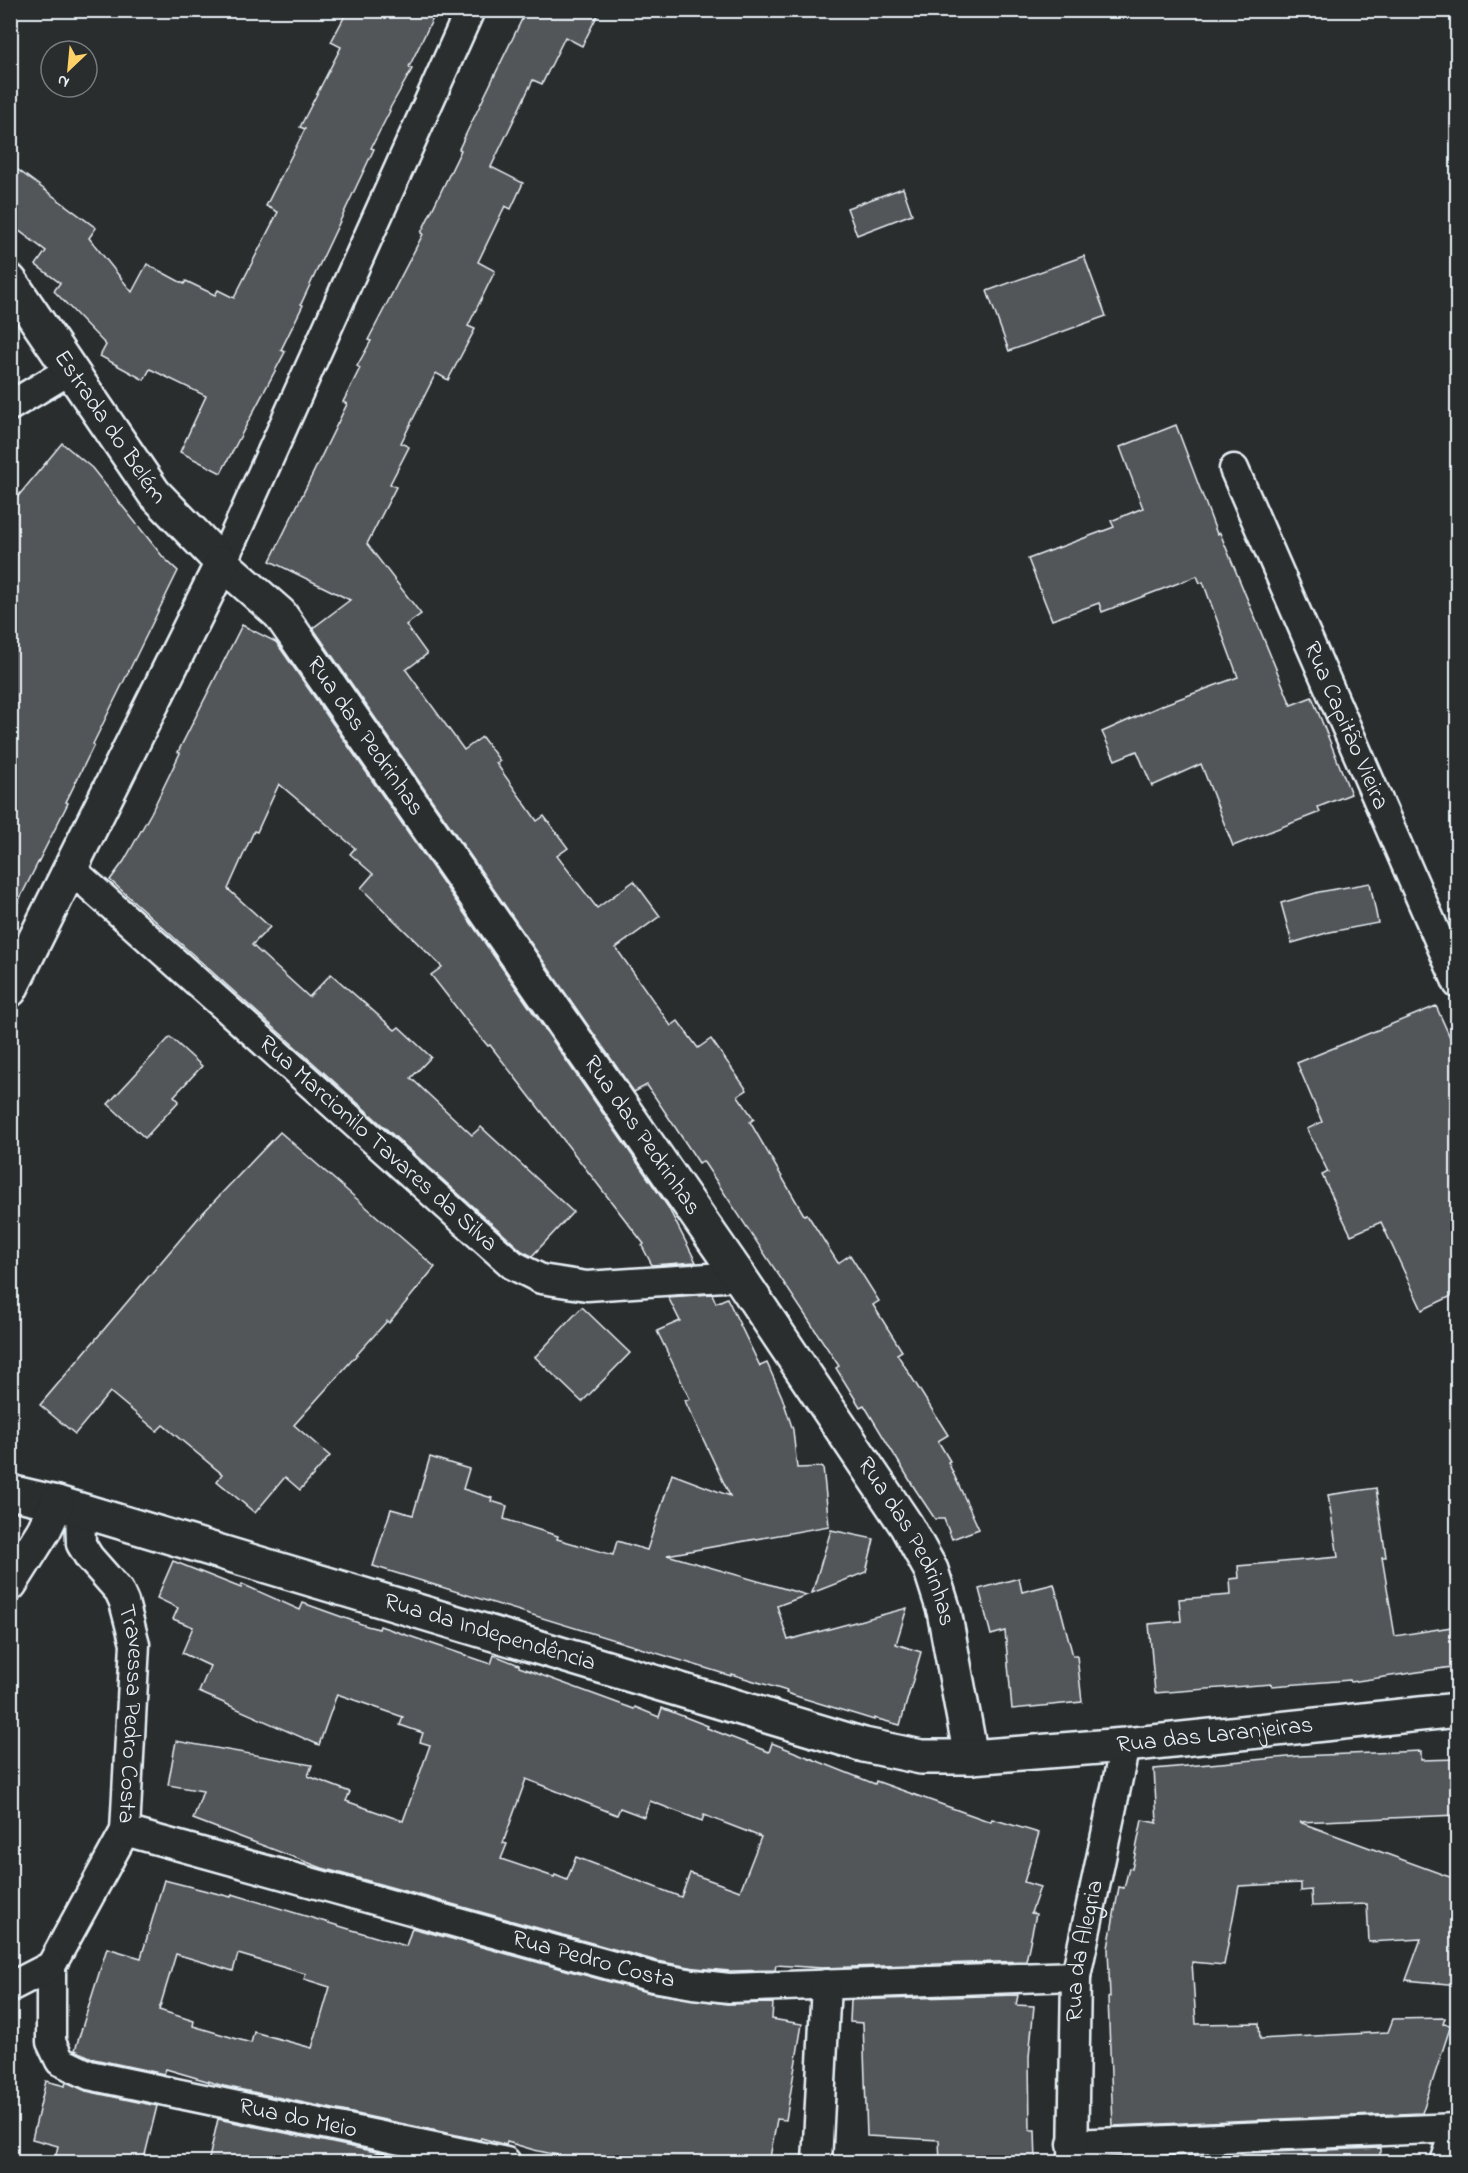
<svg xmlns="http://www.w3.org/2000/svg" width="1468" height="2173" viewBox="0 0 1468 2173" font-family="'Indie Flower',sans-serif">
  <rect width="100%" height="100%" fill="#2a2d2e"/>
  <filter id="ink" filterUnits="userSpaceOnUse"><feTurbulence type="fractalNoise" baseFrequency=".0167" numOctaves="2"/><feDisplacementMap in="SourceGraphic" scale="12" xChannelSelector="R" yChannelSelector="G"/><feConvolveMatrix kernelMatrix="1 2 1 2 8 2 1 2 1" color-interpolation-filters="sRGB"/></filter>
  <g filter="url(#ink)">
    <!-- building -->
    <g fill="#535759" stroke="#e8f1f8" stroke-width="1.5" fill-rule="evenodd">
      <polygon points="348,10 437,10 409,67 412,69 389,110 390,111 371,148 374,149 301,304 303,305 281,350 285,352 221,473 180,452 206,396 150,369 144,380 100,356 106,345 54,291 60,283 36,265 46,251 10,224 10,164 96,228 89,238 132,292 147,264 184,284 186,281 215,295 218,290 234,298 278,212 266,206 305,129 300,127 341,47 331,42"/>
      <polygon points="510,10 600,10 582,46 565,37 542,84 533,80 491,167 523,183 511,209 505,206 478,262 495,271 468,326 475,329 448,380 436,373 401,443 409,447 390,484 396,487 367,544 421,614 406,625 427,654 406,670 464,750 482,737 500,761 496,763 537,821 544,816 568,848 557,856 597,908 634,881 660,916 616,948 671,1026 678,1021 698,1048 711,1039 747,1090 738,1096 754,1119 750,1122 804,1215 807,1214 838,1263 850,1255 879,1301 873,1305 902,1351 897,1354 948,1435 938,1441 950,1461 948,1462 979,1529 952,1539 944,1519 935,1519 915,1489 864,1405 860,1407 836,1368 839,1366 703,1161 699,1163 647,1085 634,1092 313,628 350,600 270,561 347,404 343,402 360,368 357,366 371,341 368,340 423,234 421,233 461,150 459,149 465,136 523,17"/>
      <polygon points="903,188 912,214 857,235 847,208"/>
      <polygon points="1084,256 1106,316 1009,351 987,291"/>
      <polygon points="1176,425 1217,534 1220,533 1291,705 1312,697 1351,794 1318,807 1320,812 1233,846 1201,764 1152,786 1137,751 1115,760 1102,732 1165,704 1238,677 1203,582 1200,583 1197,576 1102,612 1099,603 1052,620 1028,559 1114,527 1111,521 1143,508 1120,447"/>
      <polygon points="62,443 92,468 163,557 178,571 93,744 94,745 66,802 68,803 10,918 10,506"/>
      <polygon points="242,625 276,642 668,1207 696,1262 652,1265 642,1246 644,1244 490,1045 488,1046 466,1020 431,975 442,967 361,888 373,874 350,854 355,848 279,784 257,832 254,831 228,889 270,927 252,945 309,997 331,974 395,1030 399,1027 431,1057 411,1078 472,1135 481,1127 573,1212 532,1256 522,1251 110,880 124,861 151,813 180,753 178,752"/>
      <polygon points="1370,883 1378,923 1330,932 1292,943 1281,903 1319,892"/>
      <polygon points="1436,1006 1458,1055 1458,1293 1422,1310 1381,1222 1351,1235 1322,1175 1328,1172 1307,1129 1322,1122 1297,1063"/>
      <polygon points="170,1037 202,1066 174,1096 179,1101 145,1138 108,1104"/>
      <polygon points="280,1132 435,1267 389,1323 387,1321 294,1425 330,1456 300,1490 285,1477 255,1513 217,1481 222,1474 163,1425 157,1431 110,1392 75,1434 40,1405 200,1216"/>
      <polygon points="712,1294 716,1303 727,1298 760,1366 767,1363 782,1397 793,1430 797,1468 823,1467 829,1526 667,1555 807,1595 777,1606 788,1640 907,1608 896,1644 921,1652 900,1725 874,1718 874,1720 786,1693 787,1691 731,1674 731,1676 373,1566 391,1509 413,1515 430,1457 469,1469 463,1489 492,1498 491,1501 507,1506 504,1519 558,1536 557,1539 613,1555 617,1541 647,1550 672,1474 730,1496 685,1401 690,1399 657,1331 680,1321 668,1297"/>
      <polygon points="582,1307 630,1353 582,1402 535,1357"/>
      <polygon points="1376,1488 1386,1557 1382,1557 1395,1636 1458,1626 1458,1666 1351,1682 1350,1680 1272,1686 1272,1684 1155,1693 1149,1624 1181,1621 1179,1599 1231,1595 1230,1579 1239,1578 1238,1566 1338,1557 1328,1495"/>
      <polygon points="831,1530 874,1539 866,1572 812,1593"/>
      <path d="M173,1561L241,1588L242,1584L300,1610L303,1603L367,1626L379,1629L380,1626L491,1664L494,1655L519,1665V1667L634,1709L635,1707L659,1717L662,1708L708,1726L707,1728L769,1752L772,1743L875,1784L876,1781L991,1822L992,1819L1039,1833L1024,1882L1040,1887L1031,1913L1036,1914L1026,1961L822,1968L776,1965L775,1970L730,1971L695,1968L657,1961L322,1868L193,1819L203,1791L168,1785L176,1741L312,1765L308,1776L350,1792L346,1801L403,1821L430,1745L420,1742L423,1733L400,1725L403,1717L337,1694L319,1745L199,1692L210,1666L182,1653L193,1627L173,1619L178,1608L157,1598ZM526,1779L617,1815L620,1808L644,1817L650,1801L702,1821L704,1815L761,1837L740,1891L690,1873L681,1897L576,1857L567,1880L555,1875L554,1877L501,1859L507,1844L503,1843Z"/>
      <polygon points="1019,1578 1022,1592 1054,1584 1073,1656 1077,1656 1082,1702 1012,1709 1005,1631 991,1635 979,1589"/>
      <polygon points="1421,1751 1421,1760 1458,1759 1458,1815 1299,1822 1458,1880 1458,1985 1406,1980 1421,1939 1369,1942 1367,1904 1312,1906 1311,1890 1301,1891 1301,1883 1239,1886 1224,1965 1192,1962 1196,2024 1259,2023 1260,2039 1388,2032 1393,2019 1445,2018 1443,2024 1451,2025 1422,2113 1113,2126 1108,1998 1110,1997 1108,1948 1119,1887 1124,1888 1129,1868 1132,1869 1142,1820 1157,1823 1154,1769 1299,1756"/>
      <path d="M164,1880L231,1897L232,1894L406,1946L412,1928L650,1993L727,2004L773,2003L772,2019L802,2024L786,2120L777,2119L769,2163H595L534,2150L507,2142L506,2145L481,2138L480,2140L224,2086L166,2069L164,2074L94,2059L75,2050L107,1948L141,1958ZM176,1954L233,1971L238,1954L306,1974L304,1979L330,1987L312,2048L254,2032L251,2043L193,2026L194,2021L159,2010Z"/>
      <polygon points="1018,1995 1016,2005 1034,2006 1029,2057 1030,2130 1035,2130 1036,2163 940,2163 939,2140 867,2136 863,2023 850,2022 851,2000"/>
      <polygon points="46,2081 65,2086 66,2082 86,2091 157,2106 143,2163 54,2163 58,2146 32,2139"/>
      <polygon points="218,2119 428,2163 208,2163"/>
      <polygon points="1380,2148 1380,2163 1241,2163 1241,2153"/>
    </g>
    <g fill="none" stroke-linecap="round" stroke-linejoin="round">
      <defs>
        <g id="minor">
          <polyline points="10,406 70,370"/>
          <path id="s1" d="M1234,469L1458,984"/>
          <polyline points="222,563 470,10"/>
          <path id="s2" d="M71,869L513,1265L541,1279L587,1286L739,1276"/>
          <path id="s3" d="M80,1510L81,1544L89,1557L119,1591L124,1602L135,1644L125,1831L51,1966V2042L60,2061L89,2075L506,2162"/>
          <path id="s4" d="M125,1831L653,1977L693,1984L729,1988L1076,1976"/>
          <polyline points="10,1987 51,1966"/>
          <polyline points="1072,2144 1457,2128"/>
          <polyline points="817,2162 826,1984"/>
          <path id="s5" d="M1073,2162L1076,1976L1125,1745"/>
          <polyline points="1445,2162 1458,2125"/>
        </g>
        <g id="tertiary">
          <path id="s6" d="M10,281L154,493L222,563L280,614L739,1276L906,1525L931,1570L944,1611L971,1757"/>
          <polyline points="10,990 222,563"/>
          <path id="s7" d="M10,1492L57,1503L864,1745L921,1757H971L1125,1745L1458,1710"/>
          <polyline points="10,1584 44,1530 57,1503"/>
        </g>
      </defs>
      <!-- minor casing -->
      <use href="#minor" stroke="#e8f1f8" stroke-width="33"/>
      <!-- tertiary casing -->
      <use href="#tertiary" stroke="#e8f1f8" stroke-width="38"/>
      <!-- minor -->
      <use href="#minor" stroke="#2a2d2e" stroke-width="28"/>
      <!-- tertiary -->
      <use href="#tertiary" stroke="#2a2d2e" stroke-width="33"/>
    </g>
  </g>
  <g text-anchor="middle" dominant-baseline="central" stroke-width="6" stroke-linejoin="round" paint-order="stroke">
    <!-- street labels -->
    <g font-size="24" fill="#e8f1f8" stroke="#2a2d2e">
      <text stroke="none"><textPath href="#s6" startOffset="177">Estrada do Belém</textPath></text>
      <text stroke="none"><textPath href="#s1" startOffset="280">Rua Capitão Vieira</textPath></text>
      <text stroke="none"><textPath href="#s6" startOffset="580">Rua das Pedrinhas</textPath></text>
      <text stroke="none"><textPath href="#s6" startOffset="1066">Rua das Pedrinhas</textPath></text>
      <text stroke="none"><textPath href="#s2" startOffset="412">Rua Marcionilo Tavares da Silva</textPath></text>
      <text stroke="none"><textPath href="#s6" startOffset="1552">Rua das Pedrinhas</textPath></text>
      <text stroke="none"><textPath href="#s7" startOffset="500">Rua da Independência</textPath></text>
      <text stroke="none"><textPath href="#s3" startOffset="220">Travessa Pedro Costa</textPath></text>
      <text stroke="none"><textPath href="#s7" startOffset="1244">Rua das Laranjeiras</textPath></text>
      <text stroke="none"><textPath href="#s5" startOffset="212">Rua da Alegria</textPath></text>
      <text stroke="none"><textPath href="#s4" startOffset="486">Rua Pedro Costa</textPath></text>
      <text stroke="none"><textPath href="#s3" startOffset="834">Rua do Meio</textPath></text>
    </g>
  </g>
  <!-- margin -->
  <rect width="1468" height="2173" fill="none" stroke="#2a2d2e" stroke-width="36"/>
  <rect x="18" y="18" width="1432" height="2137" fill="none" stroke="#e8f1f8" stroke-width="2" filter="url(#ink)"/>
  <!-- north arrow -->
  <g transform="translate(69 69) rotate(206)"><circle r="28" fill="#2a2d2e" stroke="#767b7f" stroke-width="1.5"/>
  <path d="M0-4.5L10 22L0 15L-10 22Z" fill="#ffd166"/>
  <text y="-9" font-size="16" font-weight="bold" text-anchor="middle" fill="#e8f1f8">N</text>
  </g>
</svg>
